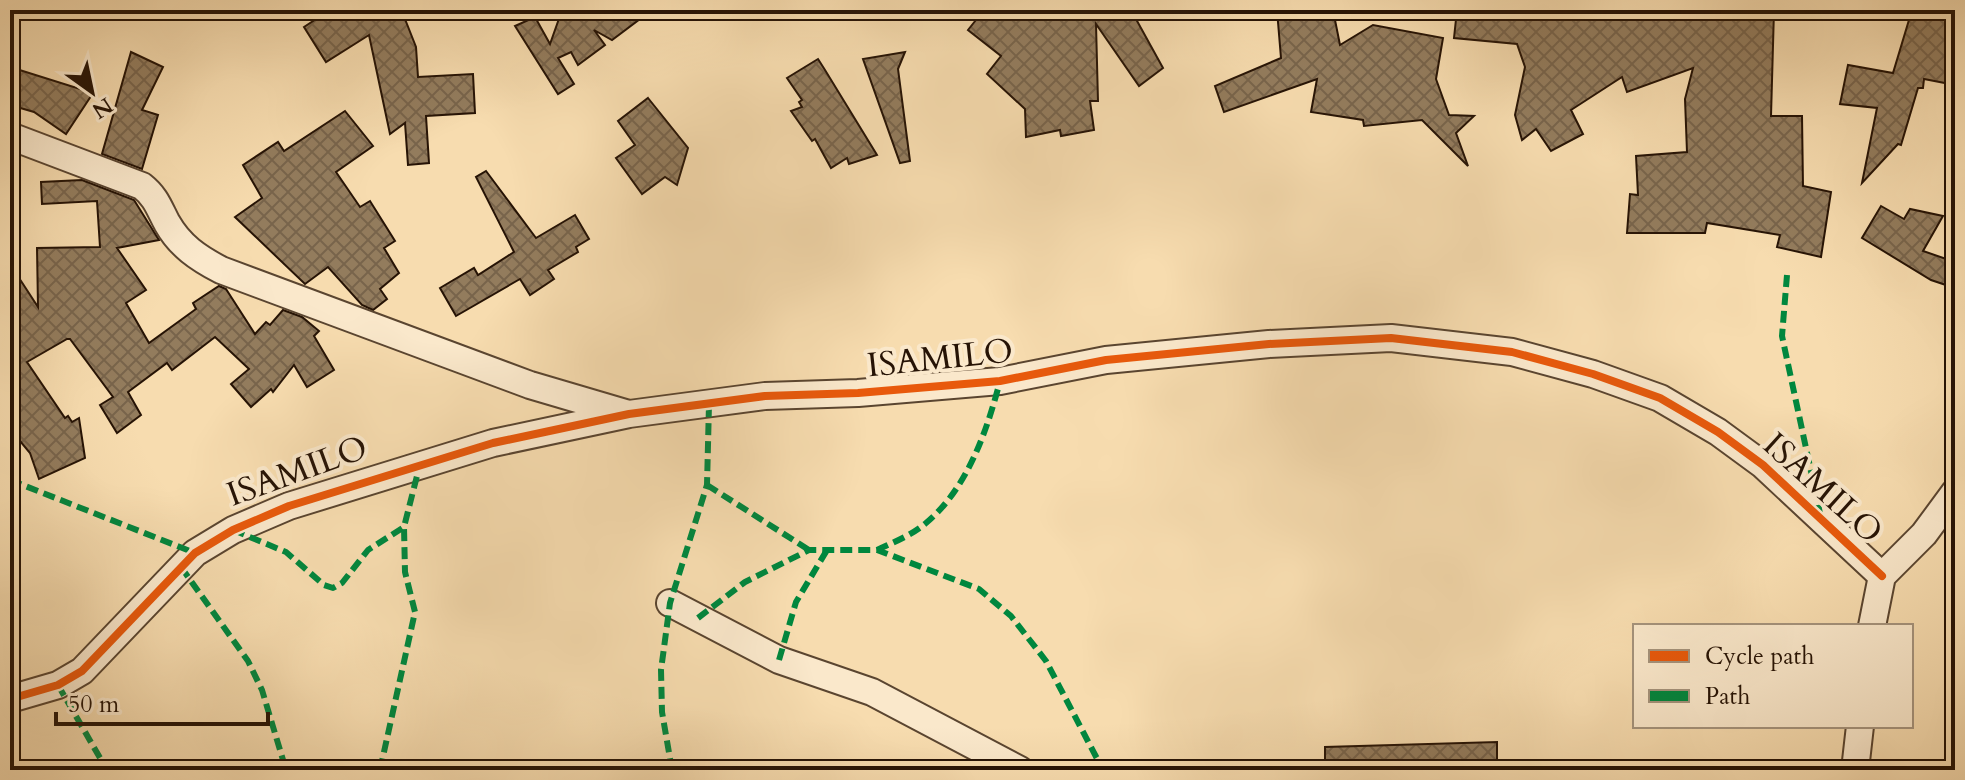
<svg xmlns="http://www.w3.org/2000/svg" width="1965" height="780" viewBox="0 0 1965 780" font-family="Cardo,serif">
  <defs>
    <pattern id="building-cross-hatch" width="8" height="8" patternUnits="userSpaceOnUse" patternTransform="scale(2)"><rect width="8" height="8" fill="#937c5d"/><path d="M0 0l8 8M0 8l8-8" fill="none" stroke="#78644b"/></pattern>
  </defs>
  <rect width="100%" height="100%" fill="#f7dcaf"/>
  <filter id="stains"><feTurbulence type="fractalNoise" baseFrequency=".0025" numOctaves="4"/><feColorMatrix values="0 0 0 0 .2 0 0 0 0 .09 0 0 0 0 .02 0 0 0 .5 -.17"/></filter>
  <radialGradient id="worn" r=".72"><stop offset=".6" stop-color="#630" stop-opacity="0"/><stop offset="1" stop-color="#630" stop-opacity=".3"/></radialGradient>
  <!-- building -->
  <g fill="url(#building-cross-hatch)" stroke="#261305" stroke-width="2">
    <polygon points="330,10 409,10 403,14 416,47 418,77 473,74 475,113 426,116 429,163 408,165 405,123 390,134 369,35 326,62 304,27"/>
    <polygon points="555,10 652,10 612,40 594,30 605,45 578,65 571,52 558,58 574,84 558,94 515,26 535,17 550,44 561,13"/>
    <polygon points="984,10 1131,10 1163,68 1139,86 1096,24 1098,101 1090,101 1094,130 1061,136 1060,130 1026,137 1025,109 987,74 1001,56 968,30"/>
    <polygon points="1277,10 1333,10 1340,45 1373,25 1443,38 1436,79 1449,115 1474,116 1456,133 1468,166 1422,120 1364,126 1363,120 1311,112 1317,79 1224,112 1215,86 1281,58"/>
    <polygon points="1457,10 1538,16 1539,10 1774,10 1771,116 1802,116 1803,186 1831,192 1821,257 1777,247 1780,235 1707,223 1705,233 1627,233 1630,194 1638,195 1636,156 1687,152 1685,99 1693,68 1627,92 1622,77 1571,110 1583,134 1551,151 1536,129 1522,140 1515,115 1525,67 1517,44 1454,38"/>
    <polygon points="1912,10 1955,20 1955,85 1924,79 1923,88 1918,88 1901,145 1898,144 1862,183 1877,108 1840,104 1848,65 1893,73"/>
    <polygon points="131,52 163,67 142,110 158,115 142,169 102,154"/>
    <polygon points="905,52 898,69 910,161 900,163 863,59"/>
    <polygon points="818,59 825,70 877,155 849,164 847,158 831,168 815,139 812,141 791,111 802,107 799,102 802,100 787,78"/>
    <polygon points="10,67 93,93 66,134 34,112 10,105"/>
    <polygon points="648,98 688,148 677,185 665,177 642,194 616,158 635,145 618,121"/>
    <polygon points="345,111 373,146 336,172 360,207 370,201 395,241 384,248 399,273 380,289 387,299 373,310 362,305 328,267 305,284 235,217 262,198 243,165 278,142 284,151"/>
    <polygon points="486,171 536,238 575,215 589,239 576,247 578,252 548,270 554,279 530,295 520,279 456,316 440,288 474,268 478,275 514,252 476,177"/>
    <polygon points="82,180 134,200 159,240 117,248 146,290 126,303 149,343 196,309 193,303 219,286 226,289 255,334 266,322 270,325 283,310 302,317 319,331 314,336 334,370 307,387 294,365 273,392 271,389 251,407 231,384 249,369 215,337 172,370 167,363 128,392 141,415 117,433 100,405 113,397 70,339 67,339 27,362 65,418 68,416 72,422 79,418 85,458 39,479 30,453 10,429 10,264 38,307 37,248 100,247 97,201 42,204 41,182"/>
    <polygon points="1881,206 1904,219 1910,209 1943,216 1923,251 1955,262 1955,288 1931,280 1862,238"/>
    <polygon points="1497,742 1497,770 1325,770 1325,747"/>
  </g>
  <g fill="none" stroke-linecap="round" stroke-linejoin="round">
    <defs>
      <g id="street">
        <path d="M10,136L142,186C156,197 159,208 167,223C180,246 198,258 221,270L530,385L625,413"/>
        <polyline points="670,603 779,660 872,692 1020,770"/>
        <polyline points="1872,626 1882,576 1924,534 1955,492"/>
        <polyline points="10,699 58,685 82,671 195,553 233,530 289,506 493,443 629,414 765,396 858,393 1000,381 1106,360 1269,344 1391,338 1512,352 1593,374 1660,398 1718,432 1763,465 1882,576"/>
        <polyline points="1855,770 1860,726"/>
      </g>
    </defs>
    <!-- street casing -->
    <use href="#street" stroke="#5a4530" stroke-width="30"/>
    <!-- street -->
    <use href="#street" stroke="#fae8cb" stroke-width="26"/>
    <!-- quiet -->
    <g stroke="#00873e" stroke-width="6" stroke-dasharray="12 6" stroke-linecap="butt">
      <polyline points="1787,275 1782,336 1821,518"/>
      <polyline points="10,480 195,553"/>
      <polyline points="707,485 809,550"/>
      <polyline points="233,530 286,552 324,585 333,588 342,583 368,550 404,527"/>
      <path d="M877,550C894,542 912,535 926,523C967,489 987,431 1000,381"/>
      <polyline points="181,567 248,661 262,690 286,770"/>
      <polyline points="698,618 745,582 809,550 877,550 979,589 1011,616 1046,661 1103,770"/>
      <polyline points="779,660 796,602 827,550"/>
      <polyline points="58,685 107,770"/>
      <polyline points="380,770 415,612 405,572 404,527 419,468"/>
      <polyline points="672,770 662,712 661,670 670,603 707,485 709,404"/>
    </g>
    <defs>
      <polyline id="cycleway" points="10,699 58,685 82,671 195,553 233,530 289,506 493,443 629,414 765,396 858,393 1000,381 1106,360 1269,344 1391,338 1512,352 1593,374 1660,398 1718,432 1763,465 1882,576"/>
    </defs>
    <!-- cycleway casing -->
    <use href="#cycleway" stroke="#fae8cb" stroke-width="13"/>
    <!-- cycleway -->
    <use href="#cycleway" stroke="#e8590c" stroke-width="8"/>
  </g>
  <g text-anchor="middle" dominant-baseline="central" stroke-width="8" stroke-linejoin="round" paint-order="stroke">
    <!-- street labels -->
    <g font-size="34" fill="#261305" stroke="#fae8cb">
      <text transform="translate(940 358) rotate(-6)">ISAMILO</text>
      <text transform="translate(297 471) rotate(-20)">ISAMILO</text>
      <text transform="translate(1823 488) rotate(42)">ISAMILO</text>
    </g>
  </g>
  <!-- margin -->
  <rect width="1965" height="780" fill="none" stroke="#f7dcaf" stroke-width="40"/>
  <rect x="12" y="12" width="1941" height="756" fill="none" stroke="#261305" stroke-width="4"/>
  <rect x="20" y="20" width="1925" height="740" fill="none" stroke="#261305" stroke-width="2"/>
  <!-- legend -->
  <rect x="1633" y="624" width="280" height="104" fill="#fae8cb" stroke="#a5937c" stroke-width="2"/>
  <rect x="1649" y="650" width="40" height="12" fill="#e8590c" stroke="#a5937c" stroke-width="2"/>
  <text x="1705" y="664" font-size="24" fill="#261305">Cycle path</text>
  <rect x="1649" y="690" width="40" height="12" fill="#00873e" stroke="#a5937c" stroke-width="2"/>
  <text x="1705" y="704" font-size="24" fill="#261305">Path</text>
  <!-- north arrow -->
  <g transform="translate(92 92) rotate(147)" stroke="#fae8cb" stroke-width="6" paint-order="stroke">
  <path d="M0-6L14 30L0 20L-14 30Z" fill="#261305"/>
  <text y="-12" font-size="22" font-weight="bold" text-anchor="middle" fill="#261305">N</text>
  </g>
  <!-- scale -->
  <path d="M56 712v12h212v-12" fill="none" stroke="#261305" stroke-width="4"/>
  <text x="68" y="712" font-size="24" fill="#261305" stroke="#fae8cb" stroke-width="6" paint-order="stroke">50 m</text>
  <rect width="100%" height="100%" filter="url(#stains)"/>
  <rect width="100%" height="100%" fill="url(#worn)"/>
</svg>
